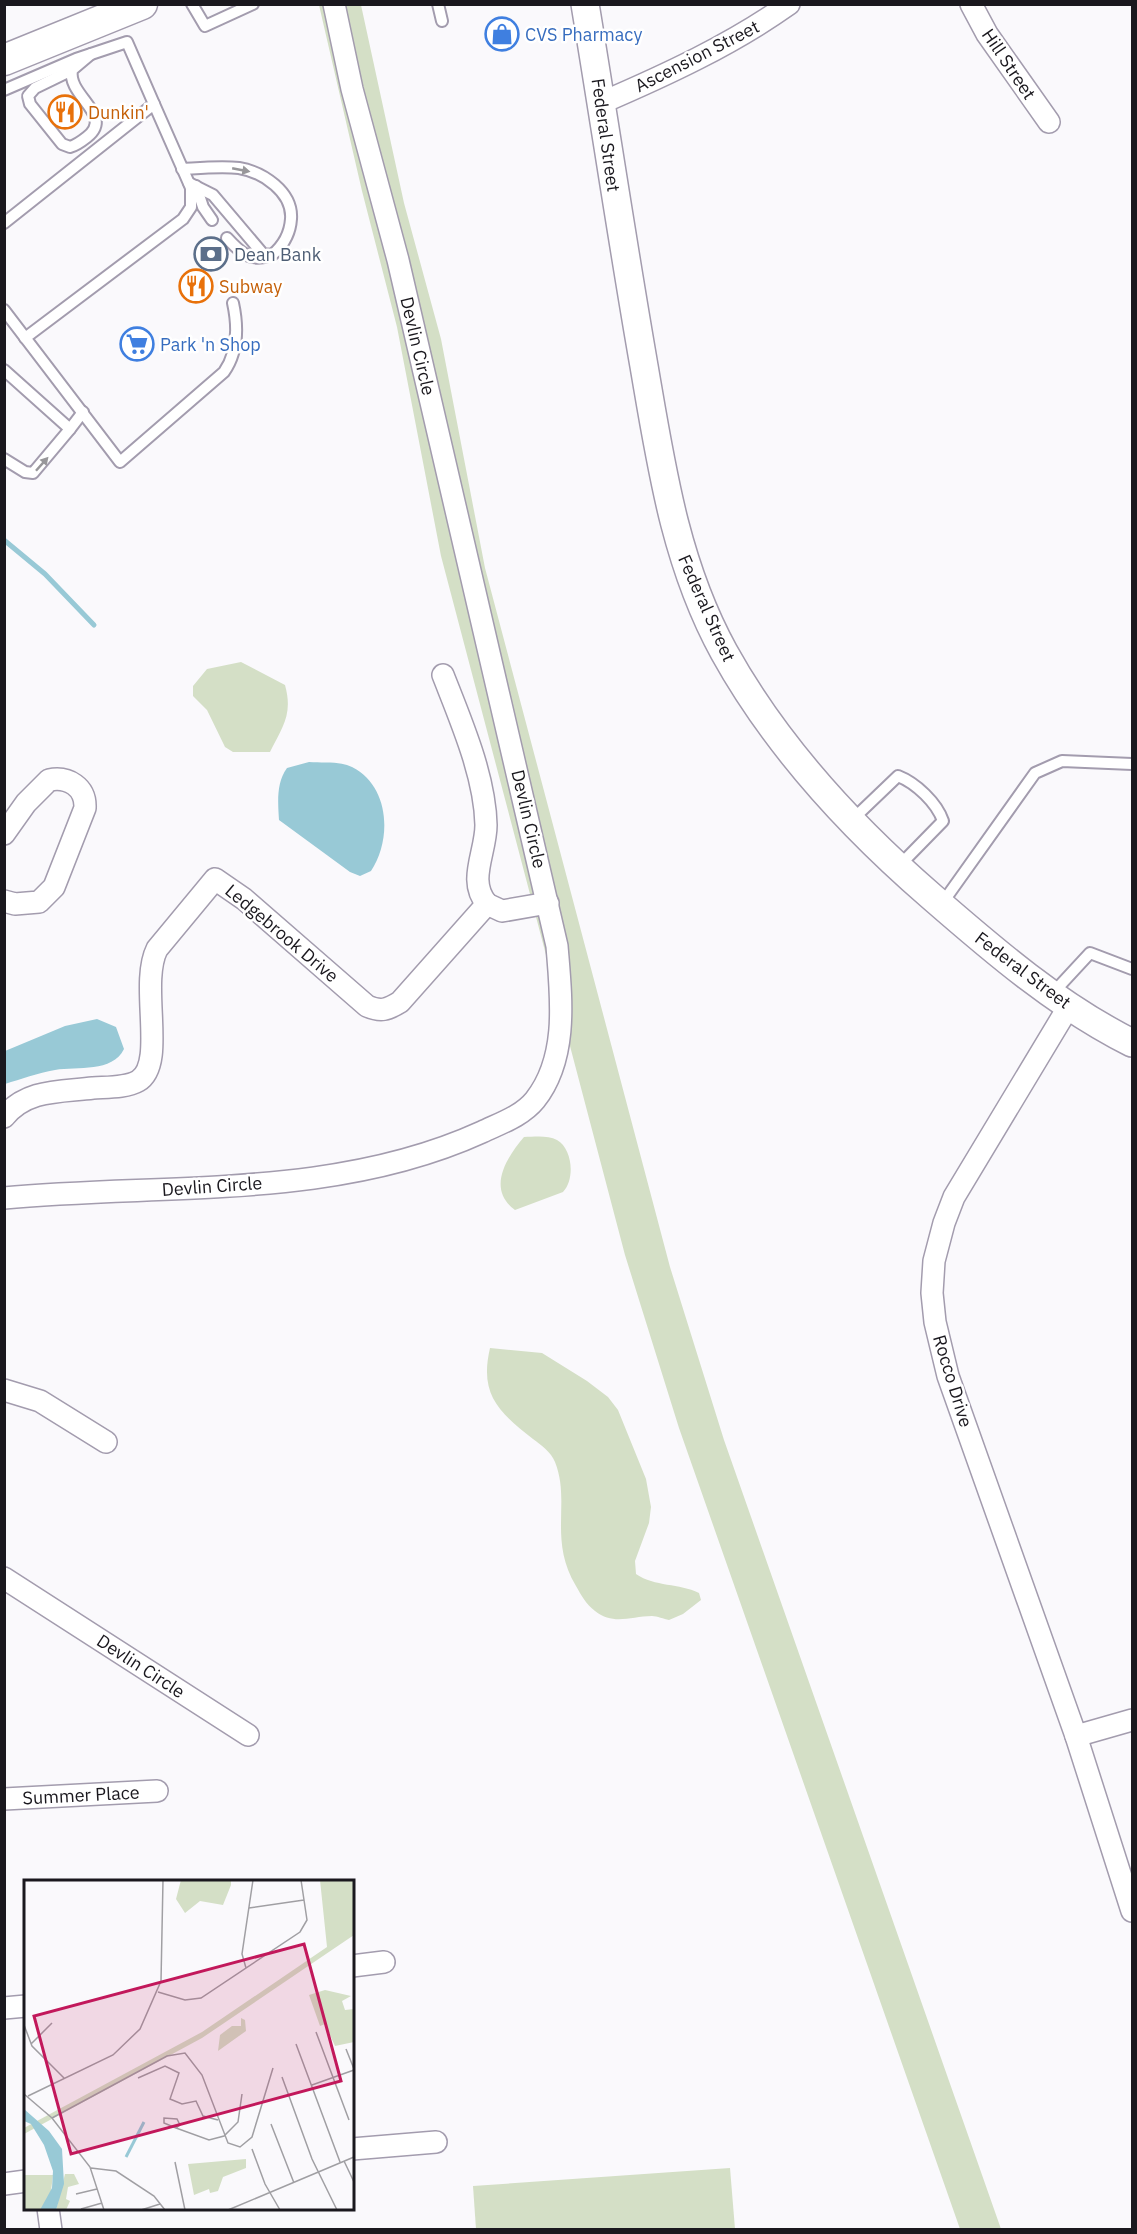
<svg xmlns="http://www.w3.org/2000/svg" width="1137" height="2234" viewBox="0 0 1137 2234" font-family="'IBM Plex Sans',sans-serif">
  <rect width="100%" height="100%" fill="#faf9fc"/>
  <!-- green -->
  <g fill="#d4dfc6">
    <polygon points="319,5 361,5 404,203 441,339 485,568 670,1267 724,1440 1001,2229 960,2229 679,1428 625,1255 441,556 397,327 362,191"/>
    <path d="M241,662L285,685C293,714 283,726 270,752H233L225,747L207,710L193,696V686L207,669Z"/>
    <path d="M524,1137C534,1137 548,1135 557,1140C573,1149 575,1180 563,1192L515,1210C486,1189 507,1157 524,1137Z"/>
    <path d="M490,1348L542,1353L587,1381L608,1397L618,1410L646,1479L651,1507L649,1523L635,1561L636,1574C655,1587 679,1583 699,1593L701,1600L683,1614L669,1620C664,1619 657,1616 652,1616C631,1616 614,1626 595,1611C586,1604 581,1595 576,1586C548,1539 571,1502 555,1462C551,1452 541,1445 533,1439C499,1412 479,1395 490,1348Z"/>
    <polygon points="730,2168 735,2229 476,2229 473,2186"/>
  </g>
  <!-- water -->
  <g fill="#98c9d6">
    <path d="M309,762C323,763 339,761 352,767C390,786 392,840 371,871L360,876L350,872L279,820C278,803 276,783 287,768Z"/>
    <path d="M97,1019L116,1027L124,1049C112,1073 78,1066 55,1070C38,1073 21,1079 5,1084V1051L65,1026Z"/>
  </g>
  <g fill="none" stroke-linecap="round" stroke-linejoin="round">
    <!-- stream -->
    <polyline stroke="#98c9d6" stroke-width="5" points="4,540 45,574 94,625"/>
    <defs>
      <g id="service">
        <polyline points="192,4 205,26 253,4"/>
        <polyline points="438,4 442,21"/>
        <path d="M72,70C67,96 115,115 87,137C82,141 77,145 70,147L62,144L30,104L28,96L35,88L72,70L91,54"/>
        <polyline points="4,90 76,59 127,42 154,104"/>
        <path d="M182,169C200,168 221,166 239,168C263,172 293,192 291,219C290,234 284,245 272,255L263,254L213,195L189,183"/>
        <polyline points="196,186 203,207 212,220"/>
        <polyline points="4,223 154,104 191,188 191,207 183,219 25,338"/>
        <path d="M227,238C239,251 249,262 268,256"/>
        <path d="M4,310L120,462L224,372C238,352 238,326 233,303"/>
        <polyline points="4,370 70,429 83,412"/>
        <polyline points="4,459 25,472 33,473 70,429"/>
        <path d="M852,820L898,776C916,783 937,803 943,821L899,866"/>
        <polyline points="941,905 1035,773 1062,761 1132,764"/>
        <polyline points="1052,994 1090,953 1132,969"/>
      </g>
      <g id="minor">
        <polyline points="971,4 987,34 1049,122"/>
        <path d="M601,103C666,75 731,45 789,4"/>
        <path d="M4,834L26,803L49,780C68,776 86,787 85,808L54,887L39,902L15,904L4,901"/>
        <polyline points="487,904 502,911 548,903"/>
        <polyline points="1069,1006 954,1197 944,1223 934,1261 932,1293 935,1322 948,1376 1076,1736 1132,1911"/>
        <path d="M4,1117C27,1089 60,1092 93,1088C106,1087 126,1088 138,1081C167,1064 139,985 157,949L215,879L244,899L367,1006C381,1012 387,1010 400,1002L487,904C467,881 486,853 486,825C485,776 461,721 443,675"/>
        <path d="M4,1198C164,1183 333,1200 482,1132C501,1123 522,1116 535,1100C569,1057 561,996 557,946L398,260L352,89L334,4"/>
        <polyline points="4,1390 40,1401 106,1442"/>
        <polyline points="4,1578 248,1735"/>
        <polyline points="1076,1736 1132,1720"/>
        <polyline points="4,1799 157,1791"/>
        <polyline points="352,1966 384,1962"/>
        <polyline points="4,2008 26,2006"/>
        <polyline points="352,2149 436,2142"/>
        <polyline points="4,2184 26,2181"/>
        <polyline points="48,2208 51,2230"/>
      </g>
      <path id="tertiary" d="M585,4C605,125 623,246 644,366C661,465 675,563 724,652C776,746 851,827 932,897C994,951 1058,1006 1132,1043"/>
      <polyline id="secondary" points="4,60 142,4"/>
    </defs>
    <!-- service casing -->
    <use href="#service" stroke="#a39cae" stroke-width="14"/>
    <!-- minor casing -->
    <use href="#minor" stroke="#a39cae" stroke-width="24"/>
    <!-- tertiary casing -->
    <use href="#tertiary" stroke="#a39cae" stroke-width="30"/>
    <!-- secondary casing -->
    <use href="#secondary" stroke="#a39cae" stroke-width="33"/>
    <!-- service -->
    <use href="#service" stroke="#fff" stroke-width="10"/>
    <!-- minor -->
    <use href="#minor" stroke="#fff" stroke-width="21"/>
    <!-- tertiary -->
    <use href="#tertiary" stroke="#fff" stroke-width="27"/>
    <!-- secondary -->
    <use href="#secondary" stroke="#fff" stroke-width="30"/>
  </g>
  <!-- one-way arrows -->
  <defs><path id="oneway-solid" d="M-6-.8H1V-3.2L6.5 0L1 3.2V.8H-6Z" transform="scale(1.5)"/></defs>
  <g fill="#98979a">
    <use href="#oneway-solid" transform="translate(241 170) rotate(11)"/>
    <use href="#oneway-solid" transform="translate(42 464) rotate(-48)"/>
  </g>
  <!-- icons -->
  <defs>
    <symbol id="shop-ring" viewBox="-11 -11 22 22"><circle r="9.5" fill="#fff" stroke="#3f7fe0" stroke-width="1.5"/><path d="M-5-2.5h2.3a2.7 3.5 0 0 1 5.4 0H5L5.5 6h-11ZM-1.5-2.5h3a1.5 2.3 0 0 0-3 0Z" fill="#3f7fe0"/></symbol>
    <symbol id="restaurant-ring" viewBox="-11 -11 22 22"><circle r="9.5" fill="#fff" stroke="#e8710a" stroke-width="1.5"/><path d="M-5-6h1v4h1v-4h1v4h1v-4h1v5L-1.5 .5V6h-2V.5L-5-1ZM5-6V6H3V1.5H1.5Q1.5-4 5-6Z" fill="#e8710a"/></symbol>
    <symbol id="bank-ring" viewBox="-11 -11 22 22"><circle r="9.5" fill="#fff" stroke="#5c6f8a" stroke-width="1.5"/><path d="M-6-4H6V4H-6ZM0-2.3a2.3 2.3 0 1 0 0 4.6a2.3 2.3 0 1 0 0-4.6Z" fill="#5c6f8a"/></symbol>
    <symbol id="supermarket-ring" viewBox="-11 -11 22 22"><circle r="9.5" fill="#fff" stroke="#3f7fe0" stroke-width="1.5"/><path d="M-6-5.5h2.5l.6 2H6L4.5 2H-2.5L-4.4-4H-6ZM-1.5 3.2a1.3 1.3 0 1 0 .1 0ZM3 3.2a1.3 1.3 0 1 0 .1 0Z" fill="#3f7fe0"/></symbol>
  </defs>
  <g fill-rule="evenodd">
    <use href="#shop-ring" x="483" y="15" width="38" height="38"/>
    <use href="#restaurant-ring" x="46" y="93" width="38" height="38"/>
    <use href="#bank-ring" x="192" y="235" width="38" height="38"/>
    <use href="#restaurant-ring" x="177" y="267" width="38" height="38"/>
    <use href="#supermarket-ring" x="118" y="325" width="38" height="38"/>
  </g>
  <g text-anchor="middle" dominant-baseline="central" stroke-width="5" stroke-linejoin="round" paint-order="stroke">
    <!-- shop labels -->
    <g font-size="18" fill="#366cbe" stroke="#fff" text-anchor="start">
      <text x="525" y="34">CVS Pharmacy</text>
      <text x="160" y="344">Park 'n Shop</text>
    </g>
    <!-- street labels -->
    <g font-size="18" fill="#1a181e" stroke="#fff">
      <text transform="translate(697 56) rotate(-27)">Ascension Street</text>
      <text transform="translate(1009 64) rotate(56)">Hill Street</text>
      <text transform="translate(606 135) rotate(82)">Federal Street</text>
      <text transform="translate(418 346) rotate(77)">Devlin Circle</text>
      <text transform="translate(707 608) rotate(66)">Federal Street</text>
      <text transform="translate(529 819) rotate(77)">Devlin Circle</text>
      <text transform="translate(282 933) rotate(40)">Ledgebrook Drive</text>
      <text transform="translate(1023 970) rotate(37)">Federal Street</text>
      <text transform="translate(212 1186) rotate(-4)">Devlin Circle</text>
      <text transform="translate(953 1381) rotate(73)">Rocco Drive</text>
      <text transform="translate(141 1666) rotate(33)">Devlin Circle</text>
      <text transform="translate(81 1795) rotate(-3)">Summer Place</text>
    </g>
    <!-- food labels -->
    <g font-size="18" fill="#c56008" stroke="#fff" text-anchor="start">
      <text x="88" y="112">Dunkin'</text>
      <text x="219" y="286">Subway</text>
    </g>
    <!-- service labels -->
    <g font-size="18" fill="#4e5e75" stroke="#fff" text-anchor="start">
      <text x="234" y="254">Dean Bank</text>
    </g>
  </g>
  <!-- overview -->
  <g transform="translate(24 1880)">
    <rect width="330" height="330" fill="#faf9fc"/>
    <path d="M157,0H207V5L199,25L176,21L161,33L152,19ZM296,0H330V55L178,158L0,254V248L178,152L303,67ZM301,110L327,116L318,121L321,130L330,129V162L311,166L301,144L296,146L285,115ZM217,138L221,140L222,151L194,171L196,155L208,146H217ZM222,279V288L199,297L194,311L186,313L185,309L170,315L164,284ZM41,294H50L55,304L44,307L42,319L46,321L42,330H32ZM0,295H29L27,311L17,330H0Z" fill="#d4dfc6"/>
    <path d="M0,229L25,251L38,269L40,304L32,330H16L28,308L29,291L20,265L7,244L0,241Z" fill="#98c9d6"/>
    <path fill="none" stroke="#98c9d6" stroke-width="3" d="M102,277L120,242"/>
    <path fill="none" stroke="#a09fa3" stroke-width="1.5" d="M225,28L280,20M222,88L218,74L229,0M134,112L161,120L177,118L276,52L283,40L277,0M0,145L8,166L40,198M292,152L325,240M7,164L28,143M272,164L316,282M322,169L330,189M258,197L288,279L313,330M114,198L141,186L155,193L146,219L158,224L172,221L179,236L194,240M288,205L330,190M0,214L28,238L66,287L80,330M4,216L89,175L116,149L137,101L139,0M28,238L143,176L161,173L178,195L204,263L216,267L228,257L249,188M247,244L270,303M152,248L140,243V238L153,239L156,245L152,248L185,260L200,256L214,242L218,214M228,269L241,304L256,330M320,281L330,302M151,282L161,330M67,288L92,291L130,316L141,330M52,314L73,309M57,329L78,323M117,330L136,324M204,330L330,277"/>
    <path fill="#c2185b" fill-opacity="0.15" stroke="#c2185b" stroke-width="3" d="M280,64L317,201L47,274L10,136Z"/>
    <rect width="330" height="330" fill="none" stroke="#1a181e" stroke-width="3"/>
  </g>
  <!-- border -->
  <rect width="1137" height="2234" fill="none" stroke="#1a181e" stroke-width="12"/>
</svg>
